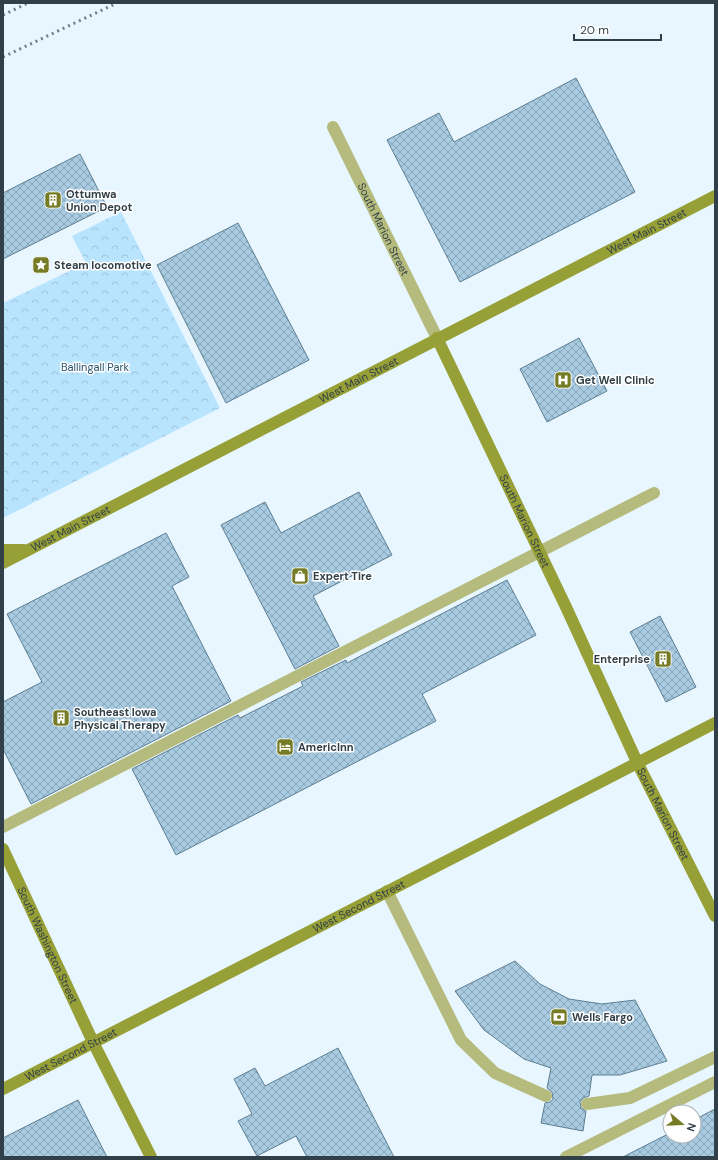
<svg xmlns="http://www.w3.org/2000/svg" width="718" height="1160" viewBox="0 0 718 1160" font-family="'DM Sans',sans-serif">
  <defs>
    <pattern id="forest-crowns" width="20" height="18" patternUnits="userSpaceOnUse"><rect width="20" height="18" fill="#b8e4fe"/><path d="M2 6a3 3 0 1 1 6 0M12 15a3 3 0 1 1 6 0" fill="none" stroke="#9ec5db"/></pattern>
    <pattern id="building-cross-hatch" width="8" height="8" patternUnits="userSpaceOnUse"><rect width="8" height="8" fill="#a8cbe1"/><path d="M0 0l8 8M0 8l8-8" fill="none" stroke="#89a6b8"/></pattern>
  </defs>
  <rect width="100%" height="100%" fill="#e8f6ff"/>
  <!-- forest -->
  <polygon fill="url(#forest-crowns)" points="121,212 220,408 3,518 3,303 86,263 72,236"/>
  <!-- building -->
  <g fill="url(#building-cross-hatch)" stroke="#5d7e92">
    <polygon points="576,78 635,192 460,282 387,140 439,113 454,142"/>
    <polygon points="80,154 107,207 3,259 3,193"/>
    <polygon points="238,223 309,360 226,403 157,265"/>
    <polygon points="579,338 607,391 547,422 520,369"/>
    <polygon points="359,492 392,555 313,596 339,646 295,669 221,525 265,502 281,533"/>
    <polygon points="166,533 189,577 172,586 231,701 31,804 3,749 3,702 42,682 7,614"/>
    <polygon points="507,580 536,635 422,694 436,721 176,855 132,769 238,715 240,718 303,686 301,682 346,660 347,663"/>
    <polygon points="660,616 696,687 666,702 630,632"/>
    <polygon points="515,961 540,984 569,999 602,1004 635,1000 667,1061 620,1075 592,1075 589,1096 583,1098 580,1102 581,1108 586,1111 583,1131 541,1123 545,1103 550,1102 553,1099 552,1092 547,1088 551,1068 524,1059 484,1030 455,991"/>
    <polygon points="338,1048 394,1157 307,1157 296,1136 257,1156 238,1121 252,1114 234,1079 255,1068 265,1086"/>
    <polygon points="78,1100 107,1157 3,1157 3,1138"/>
    <polygon points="715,1109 715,1157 623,1157 670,1133 670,1136 694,1136 694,1120"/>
  </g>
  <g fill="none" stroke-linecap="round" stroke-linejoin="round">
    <!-- lane -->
    <g stroke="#b5bb7d" stroke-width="12">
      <polyline points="3,827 654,493"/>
      <polyline points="387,891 461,1040 495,1073 546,1096"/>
      <polyline points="587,1104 630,1098 715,1057"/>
      <polyline points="566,1157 715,1082"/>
    </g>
    <!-- street -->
    <path stroke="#b5bb7d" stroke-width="12" id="s1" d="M333,127L437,338"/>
    <!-- secondary -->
    <g stroke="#979f37" stroke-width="12">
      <path id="s2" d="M437,338L566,607L637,762L715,916"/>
      <polyline points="3,550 24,550"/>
      <path id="s3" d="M3,563L715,196"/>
      <path id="s4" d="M3,849L93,1042L151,1157"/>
      <path id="s5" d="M3,1089L715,723"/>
    </g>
    <!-- rail -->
    <g stroke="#707e87" stroke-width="3" stroke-dasharray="2 4" stroke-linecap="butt">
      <polyline points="3,15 28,3"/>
      <polyline points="3,57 117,3"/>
    </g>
  </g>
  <!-- icons -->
  <defs>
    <symbol id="building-square" viewBox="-11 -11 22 22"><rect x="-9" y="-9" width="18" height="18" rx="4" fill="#767c26" stroke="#fff"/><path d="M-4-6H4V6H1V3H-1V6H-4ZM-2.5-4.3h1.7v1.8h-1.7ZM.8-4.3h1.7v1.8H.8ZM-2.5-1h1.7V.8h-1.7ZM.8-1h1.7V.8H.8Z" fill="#fff"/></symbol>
    <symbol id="sight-square" viewBox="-11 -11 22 22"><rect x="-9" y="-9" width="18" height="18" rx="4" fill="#767c26" stroke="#fff"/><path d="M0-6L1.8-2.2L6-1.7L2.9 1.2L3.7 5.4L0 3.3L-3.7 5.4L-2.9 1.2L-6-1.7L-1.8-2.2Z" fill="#fff"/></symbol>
    <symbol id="hospital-square" viewBox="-11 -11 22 22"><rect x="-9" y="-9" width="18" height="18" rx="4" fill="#767c26" stroke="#fff"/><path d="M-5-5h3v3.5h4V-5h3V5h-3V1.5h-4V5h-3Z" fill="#fff"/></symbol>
    <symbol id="shop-square" viewBox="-11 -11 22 22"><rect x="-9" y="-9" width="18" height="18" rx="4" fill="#767c26" stroke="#fff"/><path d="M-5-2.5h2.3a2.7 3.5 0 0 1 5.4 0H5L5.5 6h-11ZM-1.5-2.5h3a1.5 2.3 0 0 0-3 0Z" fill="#fff"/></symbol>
    <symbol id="hotel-square" viewBox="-11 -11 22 22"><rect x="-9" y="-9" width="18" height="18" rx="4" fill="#767c26" stroke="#fff"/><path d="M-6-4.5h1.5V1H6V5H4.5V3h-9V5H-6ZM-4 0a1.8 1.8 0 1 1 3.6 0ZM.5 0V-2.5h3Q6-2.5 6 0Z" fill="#fff"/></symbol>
    <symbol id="bank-square" viewBox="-11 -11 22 22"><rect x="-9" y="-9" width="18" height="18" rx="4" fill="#767c26" stroke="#fff"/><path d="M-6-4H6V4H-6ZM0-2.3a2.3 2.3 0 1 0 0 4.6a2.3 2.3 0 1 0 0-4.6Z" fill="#fff"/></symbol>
  </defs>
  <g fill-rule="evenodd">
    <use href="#building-square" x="43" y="190" width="20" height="20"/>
    <use href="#sight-square" x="31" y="255" width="20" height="20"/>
    <use href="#hospital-square" x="553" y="370" width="20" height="20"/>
    <use href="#shop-square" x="290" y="566" width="20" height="20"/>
    <use href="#building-square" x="653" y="649" width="20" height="20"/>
    <use href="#building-square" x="51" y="708" width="20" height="20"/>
    <use href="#hotel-square" x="275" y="737" width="20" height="20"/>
    <use href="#bank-square" x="549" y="1007" width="20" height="20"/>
  </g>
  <g text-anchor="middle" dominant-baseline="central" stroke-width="3" stroke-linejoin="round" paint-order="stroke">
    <!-- poi labels -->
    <g font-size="11" font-weight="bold" fill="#303f48" stroke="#fff" text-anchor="start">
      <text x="66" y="194">Ottumwa<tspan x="66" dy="13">Union Depot</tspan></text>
      <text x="54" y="265">Steam locomotive</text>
      <text x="576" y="380">Get Well Clinic</text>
      <text x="313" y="576">Expert Tire</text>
      <text x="650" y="659" text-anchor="end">Enterprise</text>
      <text x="74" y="712">Southeast Iowa<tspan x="74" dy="13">Physical Therapy</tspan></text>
      <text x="298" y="747">AmericInn</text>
      <text x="572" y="1017">Wells Fargo</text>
    </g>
    <!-- street labels -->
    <g font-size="11" fill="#303f48" stroke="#fff">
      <text stroke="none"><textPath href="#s1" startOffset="114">South Marion Street</textPath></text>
      <text stroke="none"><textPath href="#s3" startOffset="724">West Main Street</textPath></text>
      <text stroke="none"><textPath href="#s3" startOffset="400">West Main Street</textPath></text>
      <text stroke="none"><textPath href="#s2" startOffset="203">South Marion Street</textPath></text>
      <text stroke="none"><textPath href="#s3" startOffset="76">West Main Street</textPath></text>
      <text stroke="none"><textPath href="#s2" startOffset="527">South Marion Street</textPath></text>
      <text stroke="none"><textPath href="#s5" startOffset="400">West Second Street</textPath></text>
      <text stroke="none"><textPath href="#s4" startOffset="106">South Washington Street</textPath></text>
      <text stroke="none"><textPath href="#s5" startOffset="76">West Second Street</textPath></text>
    </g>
    <!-- park labels -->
    <g font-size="11" fill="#29546c" stroke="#fff">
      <text x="95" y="367">Ballingall Park</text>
    </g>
  </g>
  <!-- border -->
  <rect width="718" height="1160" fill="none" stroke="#303f48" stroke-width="8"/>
  <!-- north arrow -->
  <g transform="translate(682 1124) rotate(109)"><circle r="19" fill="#ffffff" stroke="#acb2b6"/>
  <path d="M0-3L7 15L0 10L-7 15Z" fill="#767c26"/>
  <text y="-6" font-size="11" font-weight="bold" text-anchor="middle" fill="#303f48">N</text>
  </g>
  <!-- scale -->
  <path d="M574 34v6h87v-6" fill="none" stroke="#303f48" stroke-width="2"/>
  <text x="580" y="34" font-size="12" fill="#303f48" stroke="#ffffff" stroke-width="3" paint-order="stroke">20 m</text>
</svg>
